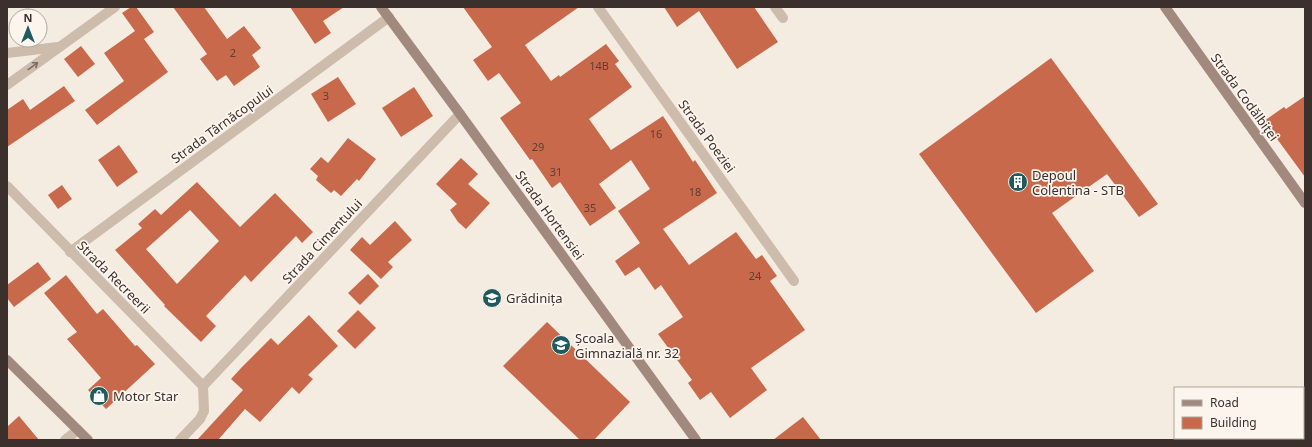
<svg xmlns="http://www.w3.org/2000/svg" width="1312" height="447" viewBox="0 0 1312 447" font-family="'Noto Sans',sans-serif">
  <rect width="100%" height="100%" fill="#f4ebe1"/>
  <!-- building -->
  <g fill="#c8694b" fill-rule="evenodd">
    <polygon points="131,7 136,7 154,32 144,39 168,72 97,125 85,110 124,81 104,53 135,31 122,13"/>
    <polygon points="173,7 204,7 227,39 244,26 261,48 252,55 260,67 234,86 226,75 217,81 200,59 207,54"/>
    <polygon points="290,7 344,7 323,21 331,33 315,44"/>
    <polygon points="463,7 579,7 525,45 551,81 559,75 560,77 606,44 619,61 615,64 632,87 589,119 611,150 663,116 693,162 695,160 717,193 663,229 689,265 736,232 756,259 762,255 777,276 770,281 805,330 751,368 767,390 730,418 711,392 700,400 688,383 692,380 658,334 683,317 661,285 655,290 639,267 625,276 615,261 640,243 618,211 650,189 631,160 599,184 616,208 590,226 560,182 552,188 532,159 530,160 500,118 521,103 499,73 488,81 473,60 492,47"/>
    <polygon points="664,7 754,7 778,42 737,69 699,11 677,27"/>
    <polygon points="81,46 95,64 78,77 64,59"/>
    <polygon points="1051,58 1158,204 1139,217 1107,174 1052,213 1094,271 1036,313 919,154"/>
    <polygon points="338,77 356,104 328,122 311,94"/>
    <polygon points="64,86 75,101 7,147 7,110 23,99 30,110"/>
    <polygon points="414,87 433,116 401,137 382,108"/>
    <polygon points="1305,96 1305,177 1264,121 1284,107 1286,109"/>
    <polygon points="348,138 376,159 359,181 357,179 341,196 334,190 331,193 316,180 318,176 310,169 321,157 328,163"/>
    <polygon points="119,145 138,172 117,187 98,160"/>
    <polygon points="461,158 478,174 468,184 490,203 466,229 458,222 450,210 457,204 436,184"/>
    <path d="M197,182L240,227L275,193L313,232L302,243L296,236L251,282L245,275L206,316L216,326L201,342L164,306L165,305L115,250L142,228L138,224L155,209L161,215ZM190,210L219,241L177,284L146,249Z"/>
    <polygon points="62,185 72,199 58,209 48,195"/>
    <polygon points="395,221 412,240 388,262 393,267 381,279 350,250 362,237 370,245"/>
    <polygon points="38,262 51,279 14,307 7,298 7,285"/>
    <polygon points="368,274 379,286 360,305 348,293"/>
    <polygon points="66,275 97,314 103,309 135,346 137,345 155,364 106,409 88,390 101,378 67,339 77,332 44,293"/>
    <polygon points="358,310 376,328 355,349 337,331"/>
    <polygon points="309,315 338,346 308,375 313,379 299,394 292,387 260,422 245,409 218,440 197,440 243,390 231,379 242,367 271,338 278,345"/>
    <polygon points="547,322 630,402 594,440 580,440 503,366"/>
    <polygon points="19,416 39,440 7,440 7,427"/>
    <polygon points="803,417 821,440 773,440"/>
  </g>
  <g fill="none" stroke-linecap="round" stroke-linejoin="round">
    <!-- street -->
    <g stroke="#cdbbac" stroke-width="10">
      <polyline points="598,7 794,281"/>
      <polyline points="775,7 783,18"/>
      <polyline points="7,53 58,47"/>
      <polyline points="7,85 115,7"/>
      <polyline points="7,186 203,386"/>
      <polyline points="70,252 389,17"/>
      <polyline points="203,386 460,114"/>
      <polyline points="65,440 78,430"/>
      <polyline points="180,440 200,419 204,411 203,386"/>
    </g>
    <!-- secondary -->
    <g stroke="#a18a7d" stroke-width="10">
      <polyline points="381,7 460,114 696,440"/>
      <polyline points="1165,7 1305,203"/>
      <polyline points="7,360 88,440"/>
      <polyline points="1303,429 1305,427"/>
      <polyline points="1287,440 1290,438"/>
    </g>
  </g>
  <!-- one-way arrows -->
  <defs><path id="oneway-shaft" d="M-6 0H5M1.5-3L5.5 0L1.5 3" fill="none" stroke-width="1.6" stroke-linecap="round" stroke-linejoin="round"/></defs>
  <use stroke="#7d6f65" href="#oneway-shaft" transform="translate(33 66) rotate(-36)"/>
  <!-- icons -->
  <defs>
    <symbol id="building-disc" viewBox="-11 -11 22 22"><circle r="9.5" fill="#1f5a5e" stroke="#fbf5ee"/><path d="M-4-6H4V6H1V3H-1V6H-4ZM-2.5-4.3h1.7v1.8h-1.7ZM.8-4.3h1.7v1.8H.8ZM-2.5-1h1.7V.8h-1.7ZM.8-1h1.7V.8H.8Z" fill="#fff"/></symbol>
    <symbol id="school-disc" viewBox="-11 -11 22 22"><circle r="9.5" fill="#1f5a5e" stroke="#fbf5ee"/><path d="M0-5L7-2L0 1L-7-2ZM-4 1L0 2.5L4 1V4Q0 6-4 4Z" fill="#fff"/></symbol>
    <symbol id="shop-disc" viewBox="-11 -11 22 22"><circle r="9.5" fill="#1f5a5e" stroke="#fbf5ee"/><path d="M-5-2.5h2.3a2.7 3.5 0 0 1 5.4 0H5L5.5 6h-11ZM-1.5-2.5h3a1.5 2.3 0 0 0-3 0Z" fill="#fff"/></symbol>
  </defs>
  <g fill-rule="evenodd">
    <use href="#building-disc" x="1007" y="171" width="22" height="22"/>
    <use href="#school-disc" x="481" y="287" width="22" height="22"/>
    <use href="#school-disc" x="550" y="334" width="22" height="22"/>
    <use href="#shop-disc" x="88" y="385" width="22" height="22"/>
  </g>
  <g text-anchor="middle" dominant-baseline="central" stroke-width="3.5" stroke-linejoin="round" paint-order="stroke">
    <!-- number labels -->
    <g font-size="11" fill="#5e3e33">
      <text x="233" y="52">2</text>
      <text x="599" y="65">14B</text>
      <text x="326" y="95">3</text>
      <text x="656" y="133">16</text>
      <text x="538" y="146">29</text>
      <text x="556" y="171">31</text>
      <text x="695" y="191">18</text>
      <text x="590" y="207">35</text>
      <text x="755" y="275">24</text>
    </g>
    <!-- street labels -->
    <g font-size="13" fill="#3b302b" stroke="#fbf5ee">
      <text transform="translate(1245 97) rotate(54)">Strada Codălbiței</text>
      <text transform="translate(222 124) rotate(-36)">Strada Târnăcopului</text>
      <text transform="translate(707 136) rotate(54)">Strada Poeziei</text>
      <text transform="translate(550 215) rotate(54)">Strada Hortensiei</text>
      <text transform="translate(322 241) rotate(-47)">Strada Cimentului</text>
      <text transform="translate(114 277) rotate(45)">Strada Recreerii</text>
    </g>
    <!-- poi labels -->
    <g font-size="13" fill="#3b302b" stroke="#fbf5ee" text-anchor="start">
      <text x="1032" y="175">Depoul<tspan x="1032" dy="15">Colentina - STB</tspan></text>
      <text x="506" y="298">Grădinița</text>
      <text x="575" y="338">Școala<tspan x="575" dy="15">Gimnazială nr. 32</tspan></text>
      <text x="113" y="396">Motor Star</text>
    </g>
  </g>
  <!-- border -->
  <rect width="1312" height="447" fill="none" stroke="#3b302b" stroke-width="16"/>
  <!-- legend -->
  <rect x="1174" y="387" width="130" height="52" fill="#fbf5ee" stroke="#aea6a0"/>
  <rect x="1182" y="400" width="20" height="6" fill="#a18a7d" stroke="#aea6a0"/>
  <text x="1210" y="407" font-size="12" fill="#3b302b">Road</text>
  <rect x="1182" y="417" width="20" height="12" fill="#c8694b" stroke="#aea6a0"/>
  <text x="1210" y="427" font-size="12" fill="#3b302b">Building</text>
  <!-- north arrow -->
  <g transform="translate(28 28)"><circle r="19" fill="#fbf5ee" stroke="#aea6a0"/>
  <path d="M0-3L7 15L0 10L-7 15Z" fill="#1f5a5e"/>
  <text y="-6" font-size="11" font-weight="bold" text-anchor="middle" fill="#3b302b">N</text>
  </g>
</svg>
